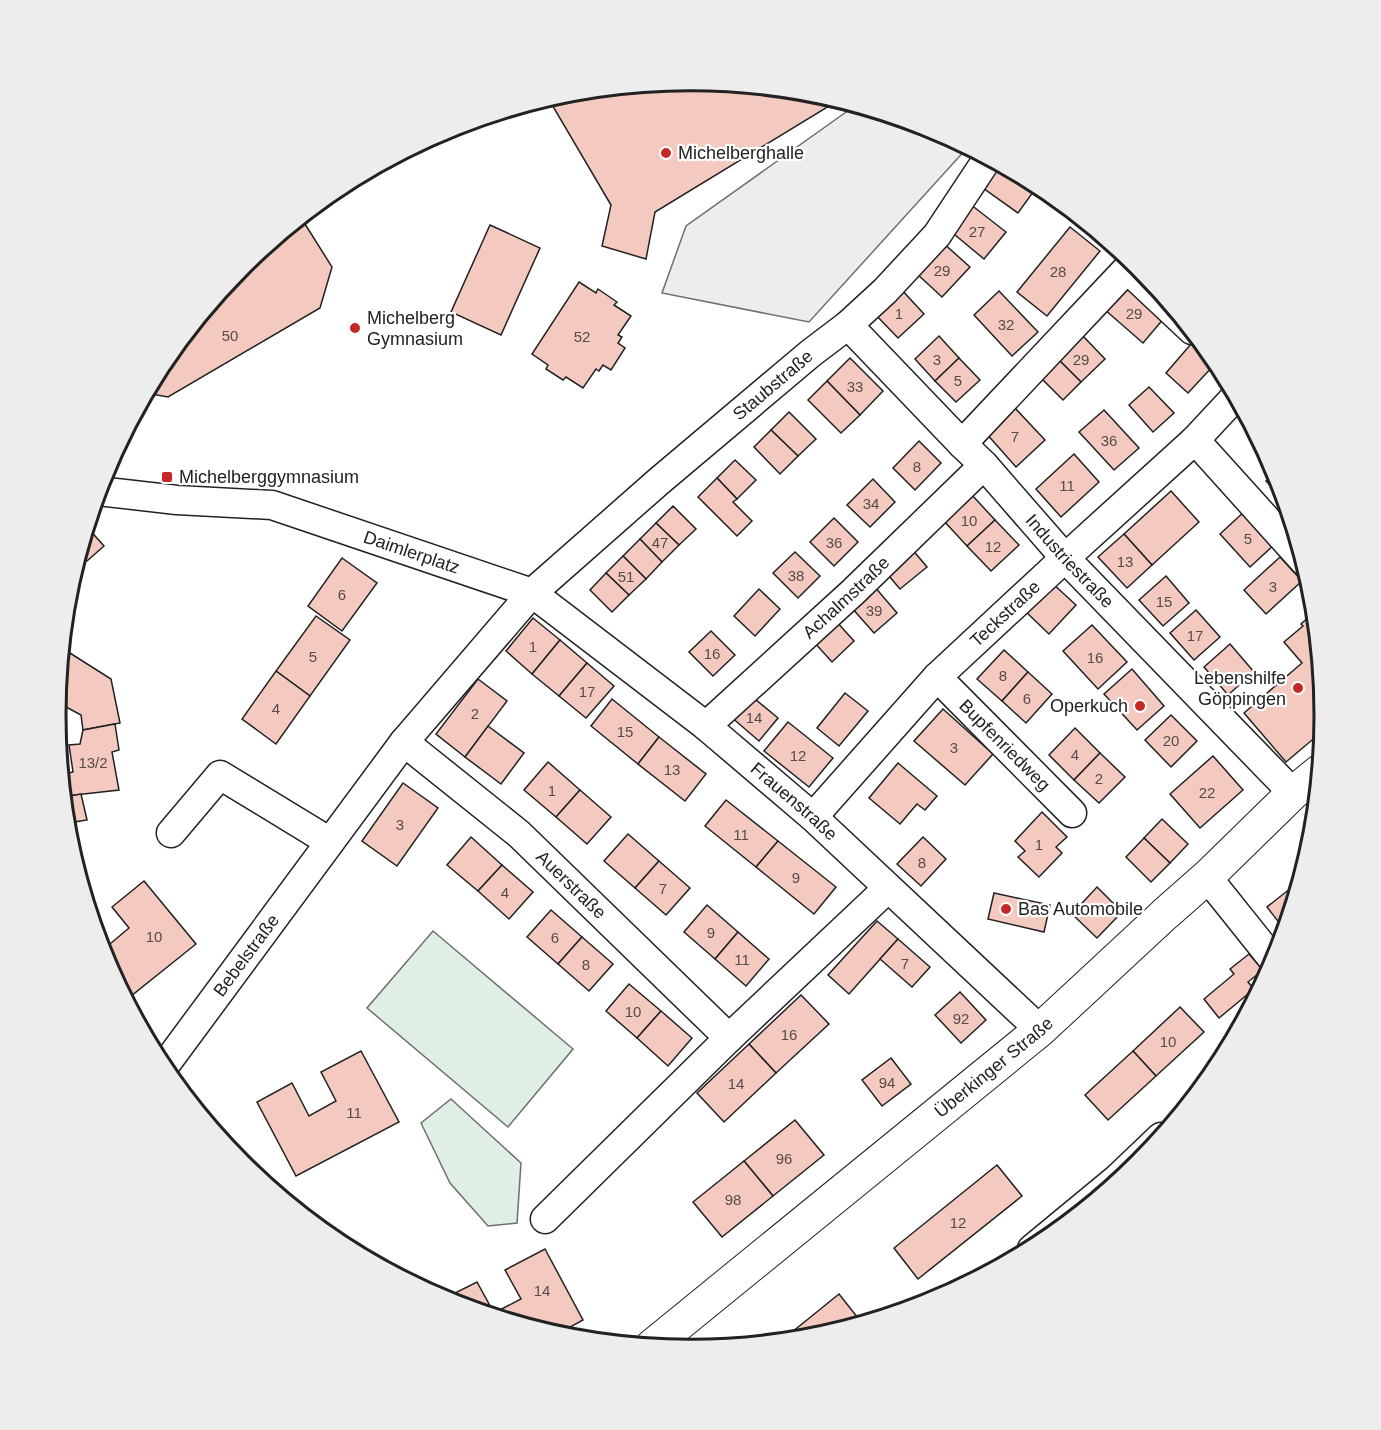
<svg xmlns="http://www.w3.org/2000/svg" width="1381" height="1430" viewBox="0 0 1381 1430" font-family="Helvetica,sans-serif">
  <rect width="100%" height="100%" fill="#fff"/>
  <!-- green -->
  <g fill="#e0efe3" stroke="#6f6f6f" stroke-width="1.5">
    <polygon points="433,931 573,1049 508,1127 367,1008"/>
    <polygon points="451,1099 521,1163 517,1223 488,1226 450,1183 421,1123"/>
  </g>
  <!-- parking -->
  <polygon fill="#ededed" stroke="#6f6f6f" stroke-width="1.5" points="856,105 934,128 968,147 809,322 662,293 686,226"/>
  <!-- building -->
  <g fill="#f3c9c0" stroke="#222" stroke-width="1.5">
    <polygon points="691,80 815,92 839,100 655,212 646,259 602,246 611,205 548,98 567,92"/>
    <polygon points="1000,164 1036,188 1018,213 983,188"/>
    <polygon points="970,204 1006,232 984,259 949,230"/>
    <polygon points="305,224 332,267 320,308 168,397 146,393 163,362 242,266 281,233 283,236"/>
    <polygon points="490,225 540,248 501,335 451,312"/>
    <polygon points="1070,227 1100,251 1047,316 1017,292"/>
    <polygon points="942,242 970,267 942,297 915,272"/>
    <polygon points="579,282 596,293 598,289 617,302 614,305 631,316 618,335 622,337 618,343 625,348 611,370 603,365 599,371 596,369 583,388 566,377 563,380 546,369 548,365 532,354"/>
    <polygon points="1126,284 1165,317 1143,343 1104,309"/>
    <polygon points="900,288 924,314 898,338 873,312"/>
    <polygon points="999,291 1038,332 1012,356 974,315"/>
    <polygon points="1082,335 1105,359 1081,382 1058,359"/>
    <polygon points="939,336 959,358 935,381 915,359"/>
    <polygon points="1191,344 1214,365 1188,393 1166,373"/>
    <polygon points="850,358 883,391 860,415 827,381"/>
    <polygon points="959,358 980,380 956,402 935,381"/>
    <polygon points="1058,359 1081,382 1063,400 1040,377"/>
    <polygon points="827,381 860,415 841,433 808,400"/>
    <polygon points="1149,387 1174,413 1153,432 1129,405"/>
    <polygon points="1013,406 1045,440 1016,467 985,432"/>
    <polygon points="1104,410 1139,448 1114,470 1079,432"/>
    <polygon points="789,412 816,439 798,456 771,430"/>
    <polygon points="771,430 798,456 780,474 754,447"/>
    <polygon points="919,441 941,463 915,490 893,468"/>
    <polygon points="1074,454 1099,482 1061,517 1036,489"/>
    <polygon points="735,460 756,480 737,499 717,478"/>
    <polygon points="1277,472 1287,503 1266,481"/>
    <polygon points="717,478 737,499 733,502 752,521 737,536 698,497"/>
    <polygon points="873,479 895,502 870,527 847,505"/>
    <polygon points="1171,491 1199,522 1152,565 1124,534"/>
    <polygon points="971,494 995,520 967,546 943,520"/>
    <polygon points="673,506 696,529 679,545 656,523"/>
    <polygon points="1246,510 1276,543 1250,567 1220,534"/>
    <polygon points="834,518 858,542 834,566 810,542"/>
    <polygon points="995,520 1019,545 991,571 967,546"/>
    <polygon points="656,523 679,545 662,562 640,539"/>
    <polygon points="87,527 104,546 87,561 79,552"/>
    <polygon points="1124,534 1152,565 1127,588 1098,557"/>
    <polygon points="640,539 662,562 646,579 623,556"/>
    <polygon points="911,548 927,567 900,589 884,570"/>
    <polygon points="795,552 820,576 798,598 773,573"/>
    <polygon points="623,556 646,579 629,595 606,573"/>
    <polygon points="1280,557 1302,581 1266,614 1244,590"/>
    <polygon points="342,558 377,583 342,631 308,606"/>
    <polygon points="606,573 629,595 612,612 590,590"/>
    <polygon points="1166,576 1189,603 1163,626 1139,600"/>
    <polygon points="1052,583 1076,605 1049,634 1025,611"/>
    <polygon points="874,586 897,613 874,633 851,607"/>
    <polygon points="759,589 780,609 755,636 734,616"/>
    <polygon points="1196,610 1220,637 1194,660 1170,633"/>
    <polygon points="1315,611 1325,715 1324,730 1286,762 1244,713 1302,663 1284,642 1303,626 1301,624"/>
    <polygon points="316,616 350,640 310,696 276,671"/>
    <polygon points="533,618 560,640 532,674 506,651"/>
    <polygon points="835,620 854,641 832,662 813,641"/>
    <polygon points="1092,625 1127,662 1098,689 1063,651"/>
    <polygon points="711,631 735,655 713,676 689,652"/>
    <polygon points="560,640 587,663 559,696 532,674"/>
    <polygon points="1230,644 1254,672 1228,695 1204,667"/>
    <polygon points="62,648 111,679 120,723 83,730 81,715 57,702"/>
    <polygon points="1004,650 1028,672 1002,701 977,679"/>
    <polygon points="587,663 614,686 586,718 559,696"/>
    <polygon points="1132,669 1164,706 1137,730 1104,694"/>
    <polygon points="276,671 310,696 276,744 242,719"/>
    <polygon points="1028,672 1052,694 1026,723 1002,701"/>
    <polygon points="478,679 507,701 465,757 436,734"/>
    <polygon points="845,693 868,711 839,746 817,728"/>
    <polygon points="749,694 778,718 759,741 730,716"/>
    <polygon points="612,699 659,737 638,764 591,726"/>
    <polygon points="943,709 993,754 965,785 914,741"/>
    <polygon points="1171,715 1197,741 1171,767 1145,740"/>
    <polygon points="788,722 833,758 809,787 764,751"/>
    <polygon points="115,724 119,750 112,752 119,790 66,796 61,775 73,772 69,745 80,744 83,730"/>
    <polygon points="488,726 524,753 501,784 465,757"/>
    <polygon points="1075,728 1100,753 1074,780 1049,755"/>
    <polygon points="659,737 706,774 685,801 638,764"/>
    <polygon points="1100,753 1125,777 1099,803 1074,780"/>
    <polygon points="1213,756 1243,790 1200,828 1170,794"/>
    <polygon points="548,762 580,790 556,817 524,790"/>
    <polygon points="898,763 937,796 925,810 917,804 900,824 869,798"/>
    <polygon points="403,783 438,808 397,866 362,841"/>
    <polygon points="580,790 611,817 587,844 556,817"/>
    <polygon points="81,794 87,820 75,822 77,844 70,846 68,839 64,797"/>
    <polygon points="726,800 778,841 756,867 705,826"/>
    <polygon points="1042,812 1067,837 1056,847 1062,853 1039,877 1018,857 1025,851 1015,841"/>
    <polygon points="1162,819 1188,844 1170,863 1144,838"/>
    <polygon points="628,834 659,861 635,888 604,861"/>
    <polygon points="471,837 502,865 478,891 447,865"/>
    <polygon points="923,837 946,859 921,886 897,864"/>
    <polygon points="1144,838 1170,863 1151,882 1126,857"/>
    <polygon points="778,841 836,887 814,914 756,867"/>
    <polygon points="659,861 690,888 666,915 635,888"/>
    <polygon points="502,865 533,892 509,919 478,891"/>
    <polygon points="1301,880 1286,927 1284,929 1267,907"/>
    <polygon points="144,881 196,944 126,1000 104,958 99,943 104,949 129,928 112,907"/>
    <polygon points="1097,887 1122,912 1097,938 1072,914"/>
    <polygon points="994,893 1050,905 1044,932 988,919"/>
    <polygon points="707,905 738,932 715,959 684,932"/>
    <polygon points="551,910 582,937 558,964 527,937"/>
    <polygon points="877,921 898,939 849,994 828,975"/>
    <polygon points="738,932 769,959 746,986 715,959"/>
    <polygon points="582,937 613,964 589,991 558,964"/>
    <polygon points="898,939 930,967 912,987 880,959"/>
    <polygon points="1249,954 1263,970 1248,982 1254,989 1219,1018 1204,999 1234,974 1230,969"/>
    <polygon points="629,984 661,1011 637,1038 606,1011"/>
    <polygon points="960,992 986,1020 961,1043 935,1015"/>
    <polygon points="801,995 829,1024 776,1073 749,1044"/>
    <polygon points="1180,1007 1204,1032 1156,1076 1133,1051"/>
    <polygon points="661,1011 692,1038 668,1066 637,1038"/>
    <polygon points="749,1044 776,1073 724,1122 697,1093"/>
    <polygon points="361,1051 399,1122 296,1176 257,1102 292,1083 309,1116 336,1101 321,1072"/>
    <polygon points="1133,1051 1156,1076 1108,1120 1085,1095"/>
    <polygon points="891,1058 911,1084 882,1106 862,1080"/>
    <polygon points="795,1120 824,1155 773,1196 744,1161"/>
    <polygon points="744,1161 773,1196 722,1237 693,1202"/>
    <polygon points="997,1165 1022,1196 918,1279 894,1248"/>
    <polygon points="545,1249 583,1320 556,1335 443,1299 477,1282 494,1313 521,1299 505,1270"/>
    <polygon points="839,1294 862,1323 814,1338 781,1341"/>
  </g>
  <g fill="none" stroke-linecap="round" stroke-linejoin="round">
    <defs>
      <g id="minor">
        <polyline points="1127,269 1192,330"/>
        <path id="s1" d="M848,325L962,444L984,465L1065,558L1293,793"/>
        <polyline points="1195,440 1304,561"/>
        <polyline points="962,444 1127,269 1132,260"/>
        <path id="s2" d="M98,491L177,500L272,505L532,593L706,726L813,817L1040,1030"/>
        <path id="s3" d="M937,677L1072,813"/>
        <path id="s4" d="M706,726L853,592L984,465"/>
        <path id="s5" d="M404,742L519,834L729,1038L888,888"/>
        <path id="s6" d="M813,817L937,677L1065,558L1195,440L1236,396"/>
        <polyline points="171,833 220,775 330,842"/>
        <polyline points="1207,877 1275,962"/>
        <path id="s7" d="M163,1068L404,742L532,593L658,482L811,353L848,325L885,291L937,235L988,158"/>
        <polyline points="545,1219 729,1038"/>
        <polyline points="1032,1249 1118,1178 1161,1137"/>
      </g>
      <g id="major">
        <path id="s8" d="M652,1346L1040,1030L1165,914L1207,877L1293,793L1320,771"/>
      </g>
    </defs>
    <!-- minor casing -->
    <use href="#minor" stroke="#222" stroke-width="31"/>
    <!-- major casing -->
    <use href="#major" stroke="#222" stroke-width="35"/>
    <!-- minor -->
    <use href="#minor" stroke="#fff" stroke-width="28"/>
    <!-- major -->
    <use href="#major" stroke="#fff" stroke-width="33"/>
  </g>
  <!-- markers -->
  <g fill="#c62828" stroke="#fff" stroke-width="2">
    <circle cx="666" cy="153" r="6"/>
    <circle cx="355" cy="328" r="6"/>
    <rect x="161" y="471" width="12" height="12" rx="3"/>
    <circle cx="1298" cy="688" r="6"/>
    <circle cx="1140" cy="706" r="6"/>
    <circle cx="1006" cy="909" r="6"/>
  </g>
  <g text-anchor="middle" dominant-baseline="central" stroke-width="4.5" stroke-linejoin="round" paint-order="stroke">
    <!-- number labels -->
    <g font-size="15" fill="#564c4a">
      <text x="977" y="231">27</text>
      <text x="942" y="270">29</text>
      <text x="1058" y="271">28</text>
      <text x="899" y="313">1</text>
      <text x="1134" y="313">29</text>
      <text x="1006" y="324">32</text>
      <text x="230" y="335">50</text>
      <text x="582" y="336">52</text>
      <text x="937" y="359">3</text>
      <text x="1081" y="359">29</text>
      <text x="958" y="380">5</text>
      <text x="855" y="386">33</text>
      <text x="1015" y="436">7</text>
      <text x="1109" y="440">36</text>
      <text x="917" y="466">8</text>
      <text x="1067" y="485">11</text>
      <text x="871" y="503">34</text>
      <text x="969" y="520">10</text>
      <text x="1248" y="538">5</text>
      <text x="660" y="542">47</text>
      <text x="834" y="542">36</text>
      <text x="993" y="546">12</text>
      <text x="1125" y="561">13</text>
      <text x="796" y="575">38</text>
      <text x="626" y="576">51</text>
      <text x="1273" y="586">3</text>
      <text x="342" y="594">6</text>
      <text x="1164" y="601">15</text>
      <text x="874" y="610">39</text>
      <text x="1195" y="635">17</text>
      <text x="533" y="646">1</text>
      <text x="712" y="653">16</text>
      <text x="313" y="656">5</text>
      <text x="1095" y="657">16</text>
      <text x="1003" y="675">8</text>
      <text x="587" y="691">17</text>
      <text x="1027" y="698">6</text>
      <text x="276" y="708">4</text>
      <text x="475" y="713">2</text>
      <text x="754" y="717">14</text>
      <text x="625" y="731">15</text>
      <text x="1171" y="740">20</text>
      <text x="954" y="747">3</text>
      <text x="1075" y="754">4</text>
      <text x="798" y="755">12</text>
      <text x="93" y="762">13/2</text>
      <text x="672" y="769">13</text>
      <text x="1099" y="778">2</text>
      <text x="552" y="790">1</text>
      <text x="1207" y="792">22</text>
      <text x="400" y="824">3</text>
      <text x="741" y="834">11</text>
      <text x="1039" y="844">1</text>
      <text x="922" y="862">8</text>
      <text x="796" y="877">9</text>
      <text x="663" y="888">7</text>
      <text x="505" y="892">4</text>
      <text x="711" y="932">9</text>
      <text x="154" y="936">10</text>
      <text x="555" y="937">6</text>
      <text x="742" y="959">11</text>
      <text x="905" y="963">7</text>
      <text x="586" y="964">8</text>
      <text x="633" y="1011">10</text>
      <text x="961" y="1018">92</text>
      <text x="789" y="1034">16</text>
      <text x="1168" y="1041">10</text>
      <text x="887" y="1082">94</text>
      <text x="736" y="1083">14</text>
      <text x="354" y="1112">11</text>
      <text x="784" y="1158">96</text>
      <text x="733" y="1199">98</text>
      <text x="958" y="1222">12</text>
      <text x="542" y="1290">14</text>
    </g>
    <!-- poi labels -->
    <g font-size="18" fill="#222" stroke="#fff" text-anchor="start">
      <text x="678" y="153">Michelberghalle</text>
      <text x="367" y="318">Michelberg<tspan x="367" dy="21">Gymnasium</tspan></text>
      <text x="179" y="477">Michelberggymnasium</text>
      <text x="1286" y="678" text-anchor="end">Lebenshilfe<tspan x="1286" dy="21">Göppingen</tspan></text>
      <text x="1128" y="706" text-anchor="end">Operkuch</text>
      <text x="1018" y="909">Bas Automobile</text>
    </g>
    <!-- street labels -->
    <g font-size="18" fill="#222" stroke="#fff">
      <text stroke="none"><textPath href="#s7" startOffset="920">Staubstraße</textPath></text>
      <text stroke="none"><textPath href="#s2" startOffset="322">Daimlerplatz</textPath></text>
      <text stroke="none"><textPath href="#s1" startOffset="324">Industriestraße</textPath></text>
      <text stroke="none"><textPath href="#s4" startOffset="190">Achalmstraße</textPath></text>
      <text stroke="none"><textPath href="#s6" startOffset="280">Teckstraße</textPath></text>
      <text stroke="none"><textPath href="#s3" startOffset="96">Bupfenriedweg</textPath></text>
      <text stroke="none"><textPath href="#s2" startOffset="784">Frauenstraße</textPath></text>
      <text stroke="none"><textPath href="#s5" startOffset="220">Auerstraße</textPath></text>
      <text stroke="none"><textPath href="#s7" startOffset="140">Bebelstraße</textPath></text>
      <text stroke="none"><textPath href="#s8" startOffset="441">Überkinger Straße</textPath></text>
    </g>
  </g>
  <!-- crop -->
  <path d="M0 0H1381V1430H0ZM66 715a624 624 0 1 1 1248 0a624 624 0 1 1-1248 0Z" fill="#ededed" fill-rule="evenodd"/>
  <path fill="none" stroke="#222" stroke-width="3" d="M66 715a624 624 0 1 1 1248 0a624 624 0 1 1-1248 0Z"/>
</svg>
